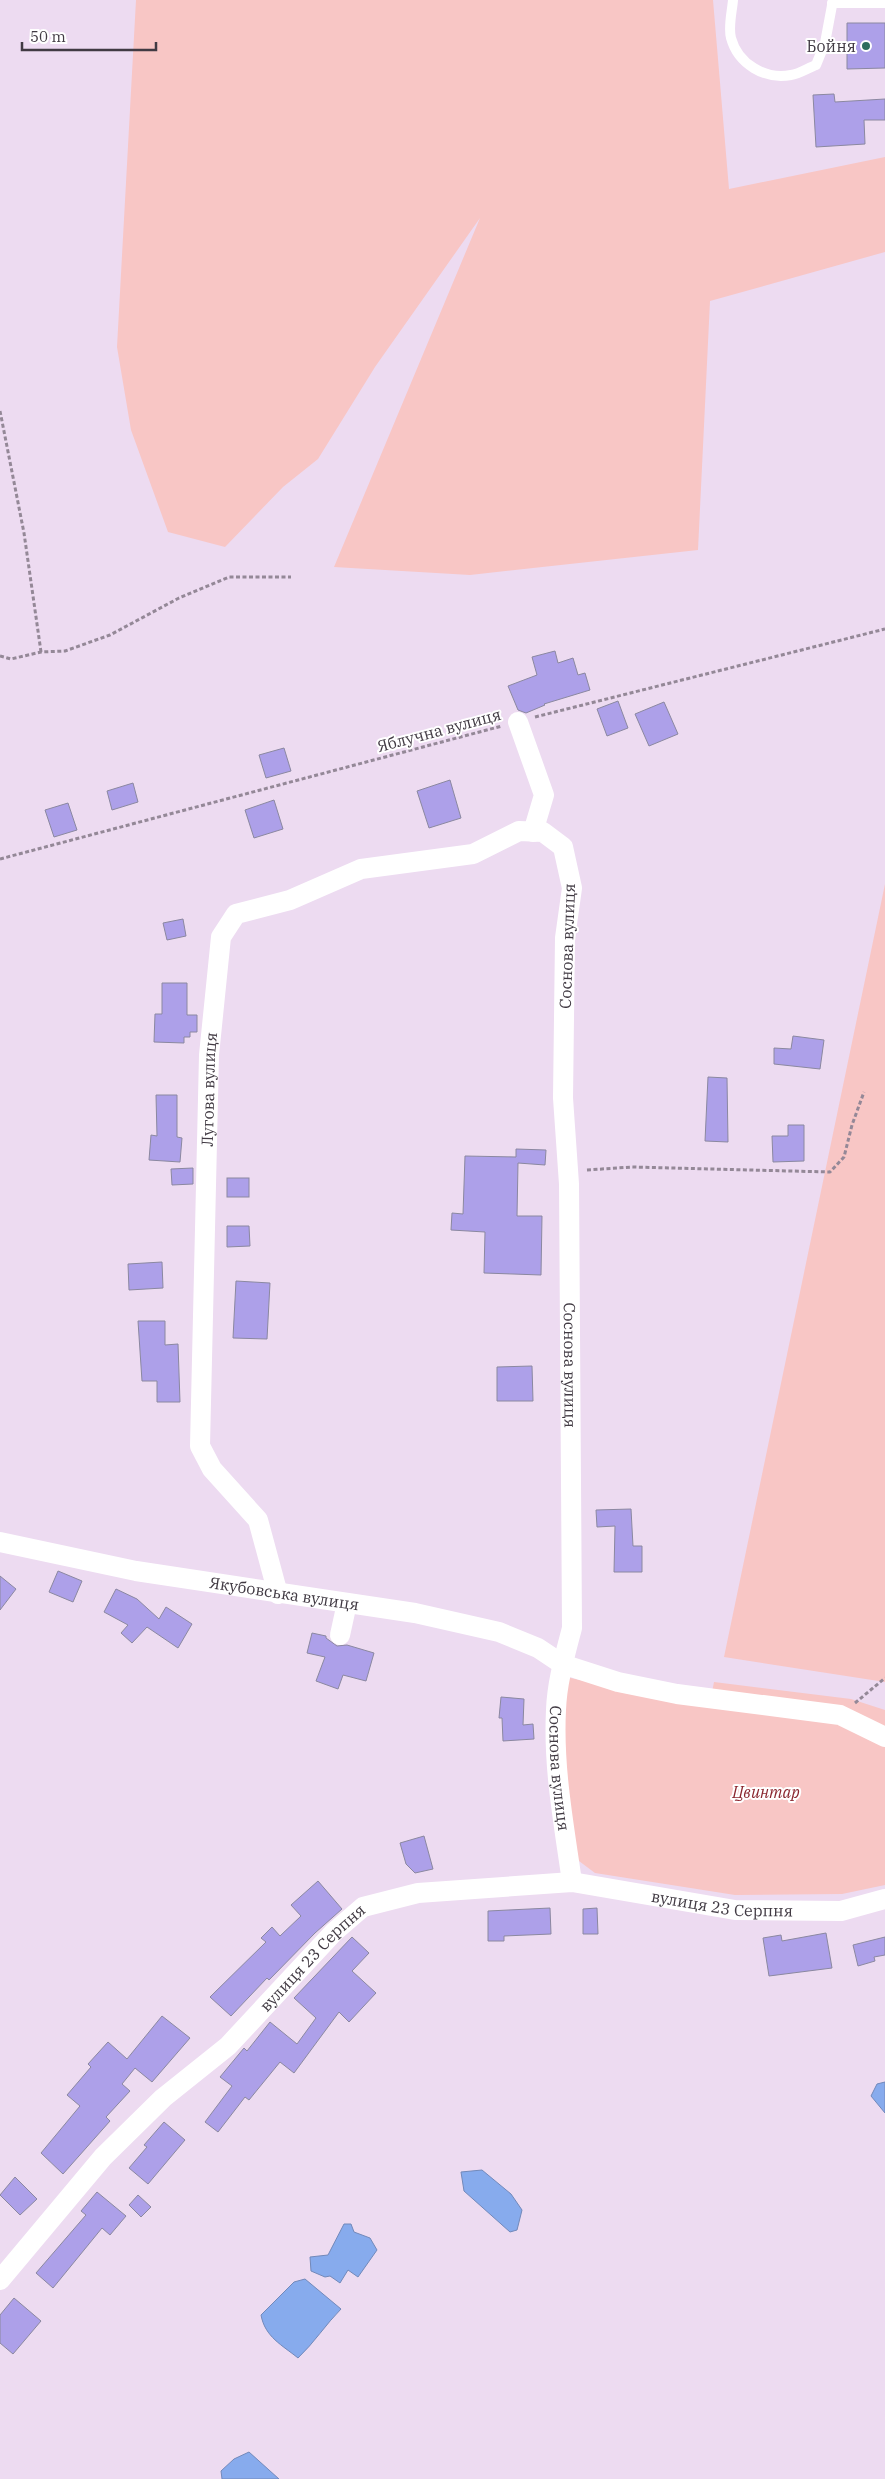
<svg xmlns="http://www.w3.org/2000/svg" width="885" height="2479" viewBox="0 0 885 2479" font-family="'IBM Plex Serif',serif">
  <rect width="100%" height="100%" fill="#eddbf1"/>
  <!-- green -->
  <g fill="#f8c6c5">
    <polygon points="136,0 713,0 729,189 885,157 885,252 710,301 698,550 470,575 334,567 480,218 375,367 318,459 283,487 225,547 168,532 131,430 117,347"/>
    <polygon points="885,884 885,1682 724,1657"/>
    <polygon points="566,1677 709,1707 714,1682 851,1699 885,1710 885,1885 842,1894 735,1895 595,1873 575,1858 564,1762"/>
  </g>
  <!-- water -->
  <g fill="#87abed" stroke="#7289ba">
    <polygon points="885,2082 885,2113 871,2096 877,2084"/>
    <polygon points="482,2170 511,2194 522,2210 517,2230 510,2232 464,2191 461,2172"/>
    <polygon points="344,2224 351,2224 354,2232 370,2238 377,2250 358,2277 348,2270 340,2283 330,2276 325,2277 311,2271 310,2257 328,2255"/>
    <path d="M305,2279L341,2309C326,2324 314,2343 298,2358C282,2345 265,2337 261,2315L294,2282Z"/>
    <polygon points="249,2452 279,2479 222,2479 221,2471 234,2459"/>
  </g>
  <!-- building -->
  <g fill="#ada0e9" stroke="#8b88a0">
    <polygon points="847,23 885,23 885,68 847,69"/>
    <polygon points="834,94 835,102 885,99 885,120 864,120 865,144 816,147 813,95"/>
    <polygon points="555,651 558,663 573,658 578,675 585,673 590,690 544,704 545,705 526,713 518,710 508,686 537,675 532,657"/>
    <polygon points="618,701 628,728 607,736 597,709"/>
    <polygon points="664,702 678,734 649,746 635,714"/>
    <polygon points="284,748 291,771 266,778 259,755"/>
    <polygon points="450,780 461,818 429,828 417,791"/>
    <polygon points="133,783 138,802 112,810 107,791"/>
    <polygon points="274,800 283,829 254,838 245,810"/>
    <polygon points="68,803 77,830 54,837 45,810"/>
    <polygon points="183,919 186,936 167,940 163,923"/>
    <polygon points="162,983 187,983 187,1015 197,1015 197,1032 190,1032 190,1037 184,1037 184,1043 154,1042 155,1014 162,1014"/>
    <polygon points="793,1036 824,1040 820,1069 774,1064 774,1048 791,1049"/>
    <polygon points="708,1077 727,1078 728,1142 705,1141"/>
    <polygon points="156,1095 177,1095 177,1137 182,1138 180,1162 149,1160 151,1135 157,1136"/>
    <polygon points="788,1125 804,1125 804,1161 773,1162 772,1136 788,1136"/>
    <polygon points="516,1149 546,1150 545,1165 518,1163 517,1216 542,1216 541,1275 484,1273 485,1232 451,1230 452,1213 463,1214 465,1156 516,1157"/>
    <polygon points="193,1168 193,1184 172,1185 171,1169"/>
    <rect x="227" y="1178" width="22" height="19"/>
    <polygon points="227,1226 249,1226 250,1246 227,1247"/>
    <polygon points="162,1262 163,1288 129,1290 128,1264"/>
    <polygon points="236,1281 270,1283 267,1339 233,1338"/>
    <polygon points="138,1321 165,1321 165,1345 178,1344 180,1402 157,1402 157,1381 142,1381"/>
    <polygon points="532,1366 533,1401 497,1401 497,1367"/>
    <polygon points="631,1509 633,1546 642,1546 642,1572 614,1572 615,1526 597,1527 596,1510"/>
    <polygon points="58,1571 82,1581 73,1602 49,1592"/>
    <polygon points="0,1576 16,1589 0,1610"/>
    <polygon points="116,1589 137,1599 159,1619 166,1607 192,1624 178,1648 147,1627 132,1643 121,1633 128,1625 104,1612"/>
    <polygon points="312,1633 326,1636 326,1638 337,1646 347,1645 374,1653 366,1681 343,1675 338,1689 316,1681 325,1657 307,1653"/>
    <polygon points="501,1697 524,1699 523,1725 533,1724 534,1739 503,1741 502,1718 499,1718"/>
    <polygon points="424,1836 433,1869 415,1873 406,1864 400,1843"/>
    <polygon points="318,1881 342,1909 315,1933 269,1980 267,1978 231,2016 210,1997 266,1942 261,1938 272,1927 280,1936 301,1916 291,1905"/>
    <polygon points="550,1908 551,1934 504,1936 504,1941 488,1941 488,1911"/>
    <polygon points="597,1908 598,1934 583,1934 583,1909"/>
    <polygon points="826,1933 832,1968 769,1976 763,1938 781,1935 782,1941"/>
    <polygon points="352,1937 369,1953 352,1971 376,1993 349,2022 339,2012 294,2073 280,2062 249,2100 245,2097 218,2132 205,2122 232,2086 220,2077 244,2048 247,2051 270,2022 297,2044 316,2018 294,1998"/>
    <polygon points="885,1937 885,1955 874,1957 875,1961 858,1966 853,1945"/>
    <polygon points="162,2016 190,2038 152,2082 135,2068 122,2084 130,2091 106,2117 110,2121 63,2174 41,2153 80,2106 67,2095 91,2067 88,2064 108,2042 127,2059"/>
    <polygon points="164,2122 185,2140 148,2184 129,2168 147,2147 144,2145"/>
    <polygon points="15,2177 37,2199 20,2215 0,2195"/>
    <polygon points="97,2192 126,2216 110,2235 102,2228 53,2288 36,2273 86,2215 81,2211"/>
    <polygon points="138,2195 151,2207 141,2217 129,2205"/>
    <polygon points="14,2298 41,2321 13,2354 0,2343 0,2315"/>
  </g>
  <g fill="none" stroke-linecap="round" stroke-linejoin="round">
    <!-- path -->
    <g stroke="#948897" stroke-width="3" stroke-dasharray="4 2.5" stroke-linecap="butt">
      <polyline points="0,411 24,533 41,652"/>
      <polyline points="0,656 11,659 41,652 65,651 110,635 179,598 229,577 291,577"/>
      <polyline points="535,717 885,629"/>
      <polyline points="0,859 502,726"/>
      <polyline points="587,1170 632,1167 830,1172 844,1157 852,1125 864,1092"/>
      <polyline points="855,1703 885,1678"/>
    </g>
    <!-- lane -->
    <g stroke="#fff" stroke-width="10">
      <path d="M733,0C732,12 728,27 731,38C738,64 765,80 791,75C799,74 808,68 816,65L825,43L833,0"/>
      <polyline points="832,3 885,3"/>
    </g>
    <!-- street -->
    <g stroke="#fff" stroke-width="20">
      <polyline points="518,722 544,795 533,832"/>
      <path id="s1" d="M0,1542L136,1571L415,1613L499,1632L538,1648L562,1664L618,1682L677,1694L840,1715L885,1737"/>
      <path id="s2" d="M278,1594L258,1520L212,1469L200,1446L209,1055L221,937L236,914L290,900L361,869L473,854L519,831L543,832L563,847L572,888L565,938L563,1098L569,1184L572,1628C565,1655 557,1682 556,1710C553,1768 564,1825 572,1882"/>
      <polyline points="340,1635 347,1603"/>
      <path id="s3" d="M0,2280L103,2157L163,2098L228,2046L334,1932L363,1907L418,1893L572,1882L735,1910L841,1911L885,1899"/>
    </g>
  </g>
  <!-- markers -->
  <circle fill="#2c6d5d" stroke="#fff" stroke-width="2" cx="866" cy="46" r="5"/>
  <g text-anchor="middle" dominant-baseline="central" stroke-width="4" stroke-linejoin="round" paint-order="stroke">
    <!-- poi labels -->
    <g font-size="16" fill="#413a43" stroke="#fff" text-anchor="end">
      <text x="856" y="46">Бойня</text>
    </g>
    <!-- street labels -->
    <g font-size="16" fill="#413a43" stroke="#fff">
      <text transform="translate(439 730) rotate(-15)">Яблучна вулиця</text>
      <text transform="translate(567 946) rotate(-88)">Соснова вулиця</text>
      <text stroke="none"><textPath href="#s2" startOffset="528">Лугова вулиця</textPath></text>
      <text stroke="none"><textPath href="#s2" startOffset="1575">Соснова вулиця</textPath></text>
      <text stroke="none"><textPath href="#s1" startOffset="289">Якубовська вулиця</textPath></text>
      <text stroke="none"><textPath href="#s2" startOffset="1980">Соснова вулиця</textPath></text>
      <text stroke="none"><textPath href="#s3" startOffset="885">вулиця 23 Серпня</textPath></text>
      <text stroke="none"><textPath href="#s3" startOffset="450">вулиця 23 Серпня</textPath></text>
    </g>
    <!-- park labels -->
    <g font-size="16" font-style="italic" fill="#8a262f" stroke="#fff">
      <text x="766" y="1792">Цвинтар</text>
    </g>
  </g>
  <!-- scale -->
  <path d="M22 42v8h134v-8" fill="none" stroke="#413a43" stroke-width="2.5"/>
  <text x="30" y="42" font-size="15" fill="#413a43" stroke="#ffffff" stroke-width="4" paint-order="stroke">50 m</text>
</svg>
